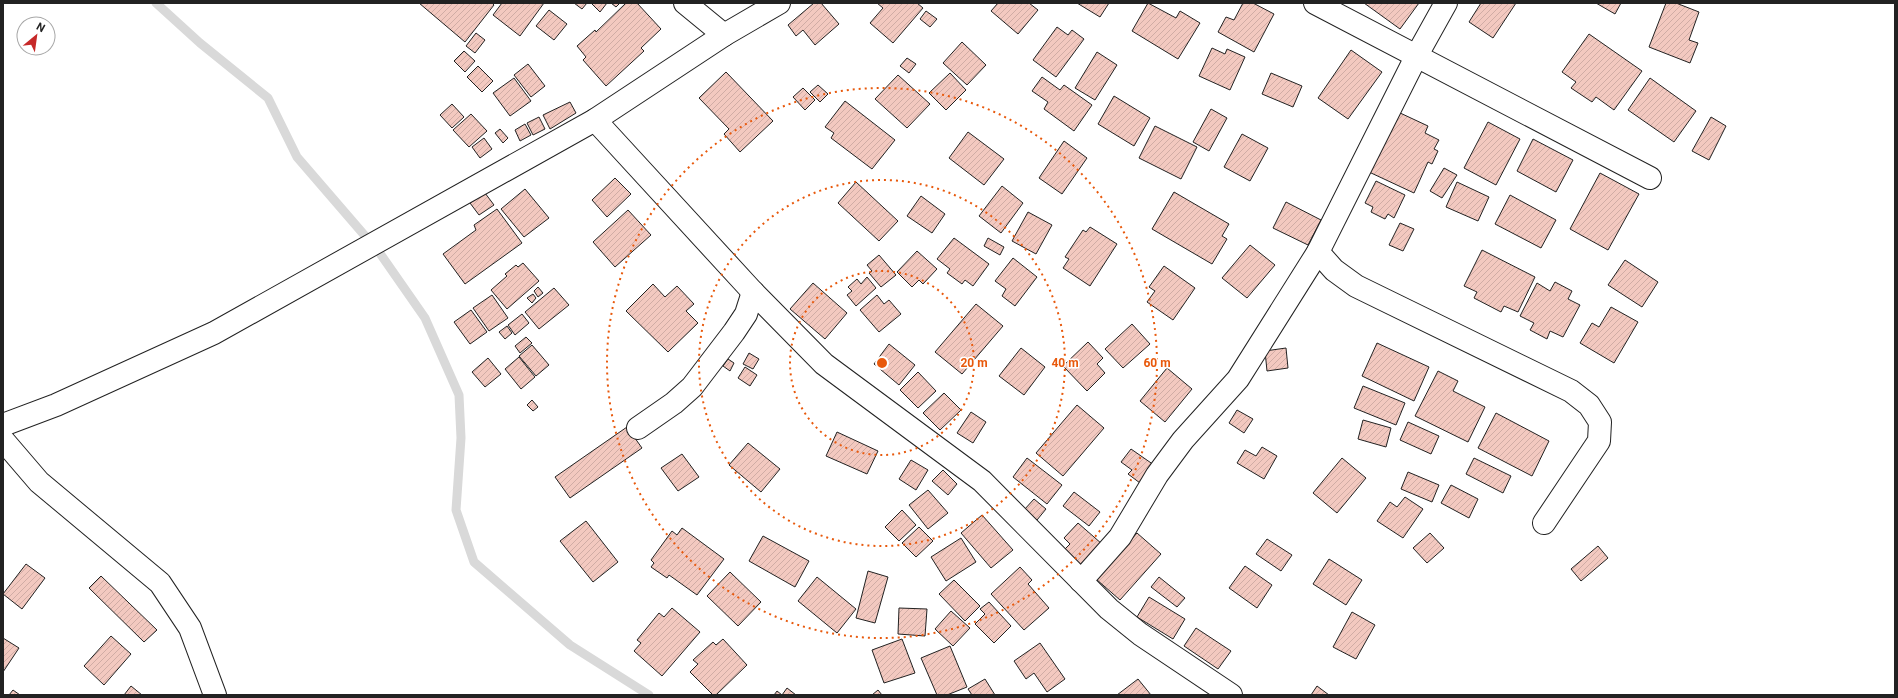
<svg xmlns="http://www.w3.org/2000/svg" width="1898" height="698" viewBox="0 0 1898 698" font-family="Roboto,sans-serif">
  <defs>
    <pattern id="building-hatch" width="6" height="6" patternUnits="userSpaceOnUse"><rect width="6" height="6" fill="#f3c9c0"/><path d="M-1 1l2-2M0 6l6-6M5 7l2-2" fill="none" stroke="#d0aca5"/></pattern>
  </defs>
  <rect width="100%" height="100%" fill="#fff"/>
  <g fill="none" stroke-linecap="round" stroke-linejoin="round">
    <!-- stream -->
    <g stroke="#d9d9d9" stroke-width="9">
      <polyline points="156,3 200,43 268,98 297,157 366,237"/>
      <polyline points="379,252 425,318 459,395 461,438 456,510 474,562 570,645 649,695"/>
    </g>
  </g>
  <!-- building -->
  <g fill="url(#building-hatch)" stroke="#222">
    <polygon points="419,3 492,3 494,5 465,42"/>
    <polygon points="502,3 544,3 520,36 493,15"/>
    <polygon points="574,3 587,3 582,9"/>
    <polygon points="591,3 607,3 600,12"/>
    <polygon points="611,3 620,3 616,7"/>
    <polygon points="626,3 637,3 661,29 641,48 644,51 606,86 583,60 586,57 577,46 595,30 596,32"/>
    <polygon points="814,3 821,3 839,24 815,45 803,30 796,36 788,25"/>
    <polygon points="877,3 917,3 923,8 893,43 870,23 883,8"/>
    <polygon points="998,3 1029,3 1038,10 1018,34 991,11"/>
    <polygon points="1077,3 1109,3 1100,17"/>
    <polygon points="1148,3 1176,18 1180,11 1200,23 1178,59 1132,31"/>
    <polygon points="1243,3 1253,3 1274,14 1254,52 1218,32 1226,17 1234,20"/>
    <polygon points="1364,3 1419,3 1400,29"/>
    <polygon points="1481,3 1516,3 1493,38 1469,22"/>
    <polygon points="1596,3 1621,3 1615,14"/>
    <polygon points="1666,3 1676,3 1699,12 1689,40 1698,43 1690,63 1649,47"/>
    <polygon points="549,10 567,24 554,40 536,26"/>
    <polygon points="926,11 937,19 930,27 920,19"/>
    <polygon points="1057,27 1068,35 1072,30 1084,39 1056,77 1033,60"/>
    <polygon points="476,33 485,40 475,53 466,46"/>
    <polygon points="1589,34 1642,71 1614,110 1596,97 1592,102 1571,88 1576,82 1562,72"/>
    <polygon points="962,42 986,65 967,85 943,63"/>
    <polygon points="1212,48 1225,54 1227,49 1245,57 1230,90 1199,76"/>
    <polygon points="1351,50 1382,72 1348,119 1318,98"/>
    <polygon points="464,51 475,61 465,72 454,61"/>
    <polygon points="1097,52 1117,65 1095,100 1075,88"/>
    <polygon points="907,58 916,64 909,73 900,66"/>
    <polygon points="528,64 545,86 531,97 514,75"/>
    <polygon points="478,66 493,81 482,92 467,77"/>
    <polygon points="726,72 773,121 740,152 724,134 729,129 699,98"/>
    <polygon points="950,73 966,90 946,110 929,93"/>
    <polygon points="1271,73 1302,86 1293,107 1262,94"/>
    <polygon points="898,75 930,104 907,128 875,99"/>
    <polygon points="1042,77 1060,90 1064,85 1092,105 1074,131 1044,109 1048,102 1032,91"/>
    <polygon points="514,78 531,101 510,116 493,93"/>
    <polygon points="1650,78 1696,111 1674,142 1628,110"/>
    <polygon points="818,85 828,94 820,102 810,92"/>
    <polygon points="803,88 815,100 805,110 793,97"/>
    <polygon points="1114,96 1150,118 1134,146 1098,124"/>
    <polygon points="845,101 895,140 872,169 831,138 834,133 825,127"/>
    <polygon points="570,102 576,113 550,129 543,115"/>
    <polygon points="452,104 464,117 452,128 440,115"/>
    <polygon points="1211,109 1227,118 1209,151 1193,142"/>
    <polygon points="1398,112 1428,126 1425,133 1439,140 1434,149 1438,151 1432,164 1428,162 1414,193 1369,172"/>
    <polygon points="471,114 487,131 469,147 453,130"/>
    <polygon points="539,117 545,129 533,135 527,123"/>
    <polygon points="1711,117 1726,126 1709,160 1692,151"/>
    <polygon points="1488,122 1520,139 1496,185 1464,168"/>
    <polygon points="525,124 531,135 520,141 515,130"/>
    <polygon points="1155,126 1197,147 1181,179 1139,158"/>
    <polygon points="500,129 508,138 503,143 495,133"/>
    <polygon points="968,132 1004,159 984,185 949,158"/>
    <polygon points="1242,134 1268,148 1250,181 1224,167"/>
    <polygon points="484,138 492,149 480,158 472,147"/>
    <polygon points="1533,139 1573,160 1556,192 1517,171"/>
    <polygon points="1064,141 1087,158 1062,194 1039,178"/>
    <polygon points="1444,168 1457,175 1442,198 1430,191"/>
    <polygon points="1600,173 1639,194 1608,250 1570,229"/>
    <polygon points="615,178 631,194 607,217 592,200"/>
    <polygon points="1376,181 1405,195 1394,218 1388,214 1385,219 1371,212 1373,207 1365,203"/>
    <polygon points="856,182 898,221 879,241 838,203"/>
    <polygon points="1457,182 1489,197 1478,221 1446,207"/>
    <polygon points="1002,186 1023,203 1001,233 979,216"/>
    <polygon points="525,189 549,218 524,237 501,209"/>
    <polygon points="1174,192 1229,224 1222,236 1227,239 1212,264 1152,229"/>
    <polygon points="485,193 494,205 479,215 470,203"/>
    <polygon points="1510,195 1556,220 1541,248 1495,224"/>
    <polygon points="921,196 945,214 932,233 907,216"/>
    <polygon points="1286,202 1321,220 1308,245 1273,228"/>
    <polygon points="497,209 522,243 465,284 443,254 476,230 474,225"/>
    <polygon points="628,210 651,235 615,267 593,242"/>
    <polygon points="1028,212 1052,225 1036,254 1012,241"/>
    <polygon points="1400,223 1414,229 1403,251 1389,245"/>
    <polygon points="1090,227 1117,244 1090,286 1063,268 1069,259 1065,257 1083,230 1086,232"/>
    <polygon points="954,238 989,264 973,286 965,280 962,284 947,273 950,269 937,259"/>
    <polygon points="988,238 1004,247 1000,255 984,246"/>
    <polygon points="1250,245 1275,265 1247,298 1222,278"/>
    <polygon points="1482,250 1535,277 1518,312 1504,306 1501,312 1474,298 1477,292 1464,286"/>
    <polygon points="917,251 937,269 923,284 919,280 912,287 897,272"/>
    <polygon points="879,255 896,275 881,287 869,273 872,271 867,265"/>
    <polygon points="1013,258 1037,277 1015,306 1002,296 1006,289 995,281"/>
    <polygon points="1625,260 1658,282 1642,307 1608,285"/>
    <polygon points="523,263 539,281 507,309 491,290 507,276 505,274 516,265 518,267"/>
    <polygon points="1164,266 1195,288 1173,320 1147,302 1155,291 1149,287"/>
    <polygon points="867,277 876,288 856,306 847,295 852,291 848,287 857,279 861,284"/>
    <polygon points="1555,282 1572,291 1568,299 1580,305 1563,337 1550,331 1547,339 1530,330 1534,323 1520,316 1537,283 1550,291"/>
    <polygon points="813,283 847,313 825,339 790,309"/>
    <polygon points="653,284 665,297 677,286 694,304 686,311 698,323 668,352 626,311"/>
    <polygon points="538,287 543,293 538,297 534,291"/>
    <polygon points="554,288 569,305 539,329 525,312"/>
    <polygon points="533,294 536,298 532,303 527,298"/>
    <polygon points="492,295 508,318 489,331 473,308"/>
    <polygon points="877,295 884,304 889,300 901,314 879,332 860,310"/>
    <polygon points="976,304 1003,326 962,374 935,352"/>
    <polygon points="1611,307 1638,322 1614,363 1580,343 1592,323 1599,327"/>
    <polygon points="471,310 487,332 470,344 454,322"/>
    <polygon points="522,314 529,323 515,335 508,325"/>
    <polygon points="1132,324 1150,344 1123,368 1105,349"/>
    <polygon points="507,326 512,333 505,339 499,332"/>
    <polygon points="526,337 532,343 520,353 515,346"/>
    <polygon points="1088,342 1103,358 1097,364 1105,373 1087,391 1063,366"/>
    <polygon points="1377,343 1429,367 1414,401 1362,376"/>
    <polygon points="889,344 915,365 899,385 874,364"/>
    <polygon points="532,345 549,365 536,376 519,356"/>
    <polygon points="1021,348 1045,367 1024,395 999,376"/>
    <polygon points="1286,348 1288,368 1267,371 1265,351"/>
    <polygon points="749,353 759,359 753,369 743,364"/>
    <polygon points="519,357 535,377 521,389 505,369"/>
    <polygon points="488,358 501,374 485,387 472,372"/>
    <polygon points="728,359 734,363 730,371 723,366"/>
    <polygon points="745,367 757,375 750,386 738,378"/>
    <polygon points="1167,368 1192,389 1165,422 1140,401"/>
    <polygon points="1438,371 1458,381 1453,391 1485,407 1468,442 1415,416"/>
    <polygon points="918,372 936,391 918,408 900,390"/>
    <polygon points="1363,386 1405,403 1396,425 1354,408"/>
    <polygon points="944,393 961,410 940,430 923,413"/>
    <polygon points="532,400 538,407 533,411 527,405"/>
    <polygon points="1077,405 1104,428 1063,476 1036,453"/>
    <polygon points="1237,410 1253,419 1244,433 1229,423"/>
    <polygon points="971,412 986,422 973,443 957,433"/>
    <polygon points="1496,413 1549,441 1532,476 1478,448"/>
    <polygon points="1363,420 1391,428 1386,447 1358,439"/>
    <polygon points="1408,422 1439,436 1431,454 1400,440"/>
    <polygon points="627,427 642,448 570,498 555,477"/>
    <polygon points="837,432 878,451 867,474 826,456"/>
    <polygon points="748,443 780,469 761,492 729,465"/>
    <polygon points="1262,447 1277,456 1264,479 1237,463 1245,450 1256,456"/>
    <polygon points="1131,449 1154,465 1140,483 1128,474 1132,470 1121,462"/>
    <polygon points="682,454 699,477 678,491 661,468"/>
    <polygon points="1027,458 1062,485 1047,504 1013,477"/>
    <polygon points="1342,458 1366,478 1337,513 1313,493"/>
    <polygon points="1474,458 1511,476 1503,493 1466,474"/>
    <polygon points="911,460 928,470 916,490 899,479"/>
    <polygon points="943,470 957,484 948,495 932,481"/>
    <polygon points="1408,472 1439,485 1432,502 1401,489"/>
    <polygon points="1451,485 1478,499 1469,518 1441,503"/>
    <polygon points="928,490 948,513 928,529 909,505"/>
    <polygon points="1074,492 1100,512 1089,526 1063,506"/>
    <polygon points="1405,497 1423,509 1403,538 1377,521 1390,502 1397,507"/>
    <polygon points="1034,499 1046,509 1037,520 1024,510"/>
    <polygon points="902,510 916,525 899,541 885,527"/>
    <polygon points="982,515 1013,550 991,568 961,533"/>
    <polygon points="586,521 618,562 593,582 560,541"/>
    <polygon points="1078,523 1102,544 1082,567 1064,550 1070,544 1064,538"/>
    <polygon points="919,527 933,541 916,557 902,543"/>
    <polygon points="682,528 724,559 697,595 669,575 667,578 651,567 654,563 651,560 672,531 677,535"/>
    <polygon points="1137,533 1161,554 1120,600 1096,579"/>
    <polygon points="1430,533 1444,548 1427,563 1413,548"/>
    <polygon points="763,536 809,561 795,587 749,561"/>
    <polygon points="961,538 976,562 946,581 931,557"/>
    <polygon points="1267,539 1292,555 1281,571 1256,554"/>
    <polygon points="1598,546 1608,558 1581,581 1571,569"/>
    <polygon points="1329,559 1362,580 1346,605 1313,584"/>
    <polygon points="26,564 45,578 22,609 3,594"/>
    <polygon points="1245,566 1272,585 1257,608 1229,588"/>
    <polygon points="1020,567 1032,580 1028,584 1049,608 1024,630 991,594"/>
    <polygon points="868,571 888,577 875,623 856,618"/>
    <polygon points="730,572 761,602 738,626 707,596"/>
    <polygon points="101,576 157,630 144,642 89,588"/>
    <polygon points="817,577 856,609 837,633 798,601"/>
    <polygon points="1159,577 1185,598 1177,607 1151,587"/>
    <polygon points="954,580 980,606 965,621 939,594"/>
    <polygon points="1149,597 1185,619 1173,639 1137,617"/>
    <polygon points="989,602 1011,626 994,643 975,624 985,614 980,609"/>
    <polygon points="672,608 700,632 662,676 634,651 641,643 637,640 659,613 664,617"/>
    <polygon points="899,608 927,609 925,636 898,634"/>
    <polygon points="951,611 970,628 953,646 935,629"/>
    <polygon points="1352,612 1375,625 1356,659 1333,647"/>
    <polygon points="1196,628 1231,651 1218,669 1184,646"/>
    <polygon points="111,636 131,654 104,685 84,666"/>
    <polygon points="3,638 19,648 3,672"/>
    <polygon points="723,639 747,665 716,695 713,695 690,672 698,664 693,660 713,642 716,645"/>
    <polygon points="902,639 915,673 884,683 872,650"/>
    <polygon points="1040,643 1065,679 1047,692 1034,673 1026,679 1014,661"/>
    <polygon points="950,646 967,687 947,695 937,695 921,658"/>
    <polygon points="985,679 995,695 972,695 968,689"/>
    <polygon points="1138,679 1151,695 1117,695"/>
    <polygon points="131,686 142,695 124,695"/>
    <polygon points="1317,686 1329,695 1311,695"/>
    <polygon points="787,688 796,695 774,695 777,691 782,695"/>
    <polygon points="13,690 20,695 9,695"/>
    <polygon points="878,690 882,695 872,695"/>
  </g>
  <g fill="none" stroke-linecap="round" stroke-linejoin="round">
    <defs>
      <g id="minor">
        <polyline points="685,3 724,35"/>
        <polyline points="1315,3 1650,178"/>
        <polyline points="595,120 753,292 824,364 982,481 1109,609 1140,634 1231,695"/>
        <polyline points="1318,252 1334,270 1356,286 1571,391 1589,405 1600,422 1599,441 1544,523"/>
        <polyline points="3,425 56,405 214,333 595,120 724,35 779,3"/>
        <polyline points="638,428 674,403 692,387 734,332 746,314 753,292"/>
        <polyline points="3,440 39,482 160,583 190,628 215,695"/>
        <polyline points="1081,581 1120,537 1157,475 1183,440 1238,379 1318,252 1417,55 1446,3"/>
      </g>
    </defs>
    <!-- minor casing -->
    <use href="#minor" stroke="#222" stroke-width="24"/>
    <!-- minor -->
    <use href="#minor" stroke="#fff" stroke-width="22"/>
  </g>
  <!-- distance rings -->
  <g fill="none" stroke="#e8590c" stroke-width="2" stroke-dasharray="2 4">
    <circle cx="882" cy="363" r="92"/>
    <circle cx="882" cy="363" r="183"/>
    <circle cx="882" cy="363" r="275"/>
  </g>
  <circle cx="882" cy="363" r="6" fill="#e8590c" stroke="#fff" stroke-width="2"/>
  <g font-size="12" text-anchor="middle" font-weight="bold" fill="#e8590c" stroke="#fff" stroke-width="3" stroke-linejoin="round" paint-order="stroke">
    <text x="974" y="367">20 m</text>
    <text x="1065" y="367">40 m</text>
    <text x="1157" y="367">60 m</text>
  </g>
  <!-- border -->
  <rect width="1898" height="698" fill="none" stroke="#222222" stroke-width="8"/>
  <!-- north arrow -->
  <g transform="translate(36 36) rotate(29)"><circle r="19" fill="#ffffff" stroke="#a7a7a7"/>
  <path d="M0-3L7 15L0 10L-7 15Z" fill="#c62828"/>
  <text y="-6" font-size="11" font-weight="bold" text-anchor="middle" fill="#222222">N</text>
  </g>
</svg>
